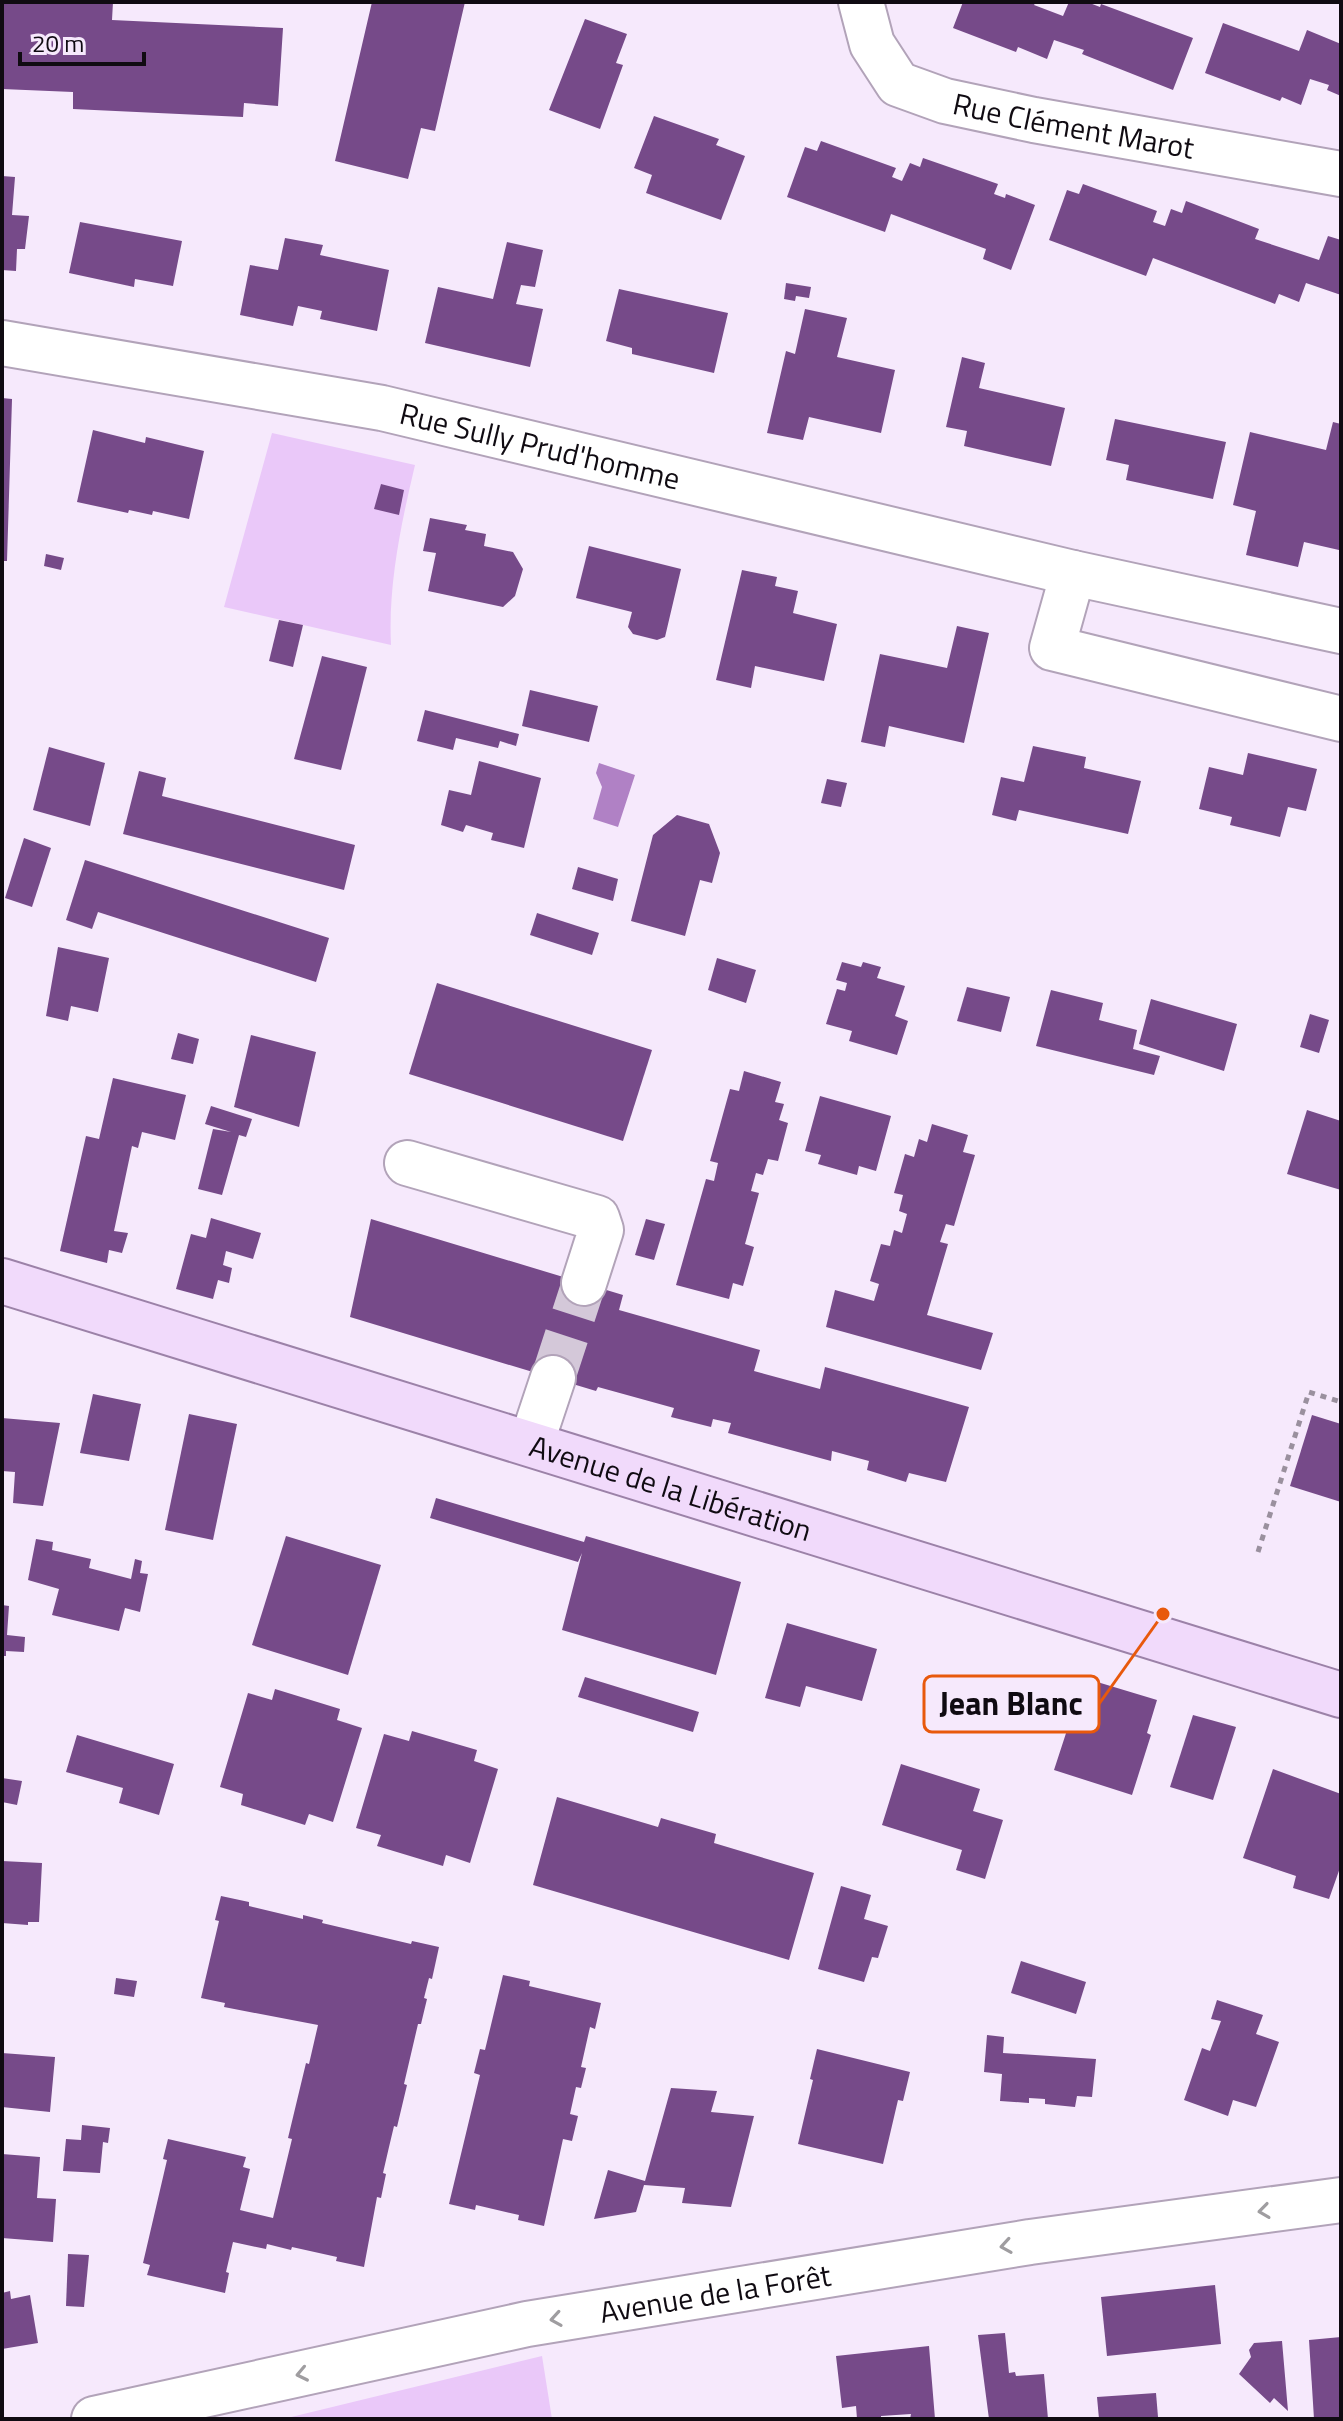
<svg xmlns="http://www.w3.org/2000/svg" width="1343" height="2421" viewBox="0 0 1343 2421" font-family="'Titillium Web',sans-serif">
  <rect width="100%" height="100%" fill="#f6e9fc"/>
  <!-- green -->
  <g fill="#eac8f9">
    <path d="M272,433L415,465C401,524 388,585 391,645L224,607Z"/>
    <polygon points="542,2356 552,2419 283,2419"/>
  </g>
  <!-- water -->
  <polygon fill="#b081c5" points="599,763 635,775 618,827 593,819 602,787 596,773"/>
  <!-- building -->
  <g fill="#764a89">
    <polygon points="2,2 113,2 112,20 283,28 278,106 244,103 243,117 73,109 73,92 2,89"/>
    <polygon points="372,2 465,2 435,131 421,128 408,179 335,161"/>
    <polygon points="963,2 1036,2 1034,5 1063,16 1069,2 1087,2 1100,7 1101,4 1193,38 1173,90 1082,54 1084,50 1054,40 1047,59 1018,47 1016,52 953,28"/>
    <polygon points="585,19 627,34 616,63 623,65 600,129 549,110"/>
    <polygon points="1223,23 1299,51 1307,30 1341,44 1341,96 1327,90 1329,85 1310,79 1301,105 1282,97 1280,101 1205,73"/>
    <polygon points="654,116 719,139 716,145 745,156 721,220 646,193 652,175 634,168"/>
    <polygon points="821,141 896,168 892,177 902,181 910,163 920,167 923,158 998,184 994,194 1005,198 1006,194 1035,205 1011,270 983,259 986,249 891,214 885,232 787,197 805,147 817,151"/>
    <polygon points="2,176 15,177 12,215 29,216 25,249 17,249 16,271 2,270"/>
    <polygon points="1083,184 1157,211 1153,222 1165,226 1171,209 1182,213 1186,201 1259,229 1255,239 1319,260 1328,236 1341,240 1341,295 1306,283 1299,302 1279,294 1275,304 1153,258 1146,276 1049,240 1067,190 1079,194"/>
    <polygon points="80,222 182,241 173,286 135,279 134,287 69,273"/>
    <polygon points="285,238 323,245 320,255 389,270 377,331 320,319 322,311 298,306 293,326 240,315 250,265 278,270"/>
    <polygon points="507,242 543,250 535,287 521,285 516,304 543,309 530,367 425,343 438,287 493,299"/>
    <polygon points="786,283 811,287 809,298 796,296 795,301 784,299"/>
    <polygon points="619,289 728,313 714,373 632,354 632,348 606,341"/>
    <polygon points="805,309 847,318 837,357 895,370 881,433 809,417 803,440 767,433 786,351 795,354"/>
    <polygon points="962,357 985,363 979,388 1065,408 1051,466 964,446 967,431 946,427"/>
    <polygon points="2,398 12,399 7,561 2,561"/>
    <polygon points="1115,419 1226,442 1213,499 1126,480 1129,465 1106,460"/>
    <polygon points="1333,422 1341,424 1339,550 1304,542 1298,567 1246,555 1256,511 1233,505 1250,432 1326,450"/>
    <polygon points="93,430 145,443 146,437 204,451 189,519 153,511 152,515 129,510 128,513 77,502"/>
    <polygon points="381,484 404,490 399,515 374,509"/>
    <polygon points="430,518 467,525 465,530 486,534 484,546 513,552 523,569 515,596 503,607 428,591 436,553 423,551"/>
    <polygon points="589,546 681,569 665,637 657,640 633,634 628,627 632,612 576,598"/>
    <polygon points="46,554 64,558 61,570 44,566"/>
    <polygon points="742,570 777,577 775,586 798,591 793,613 837,624 824,681 755,666 751,688 716,680"/>
    <polygon points="279,620 303,625 293,667 269,661"/>
    <polygon points="957,626 989,633 964,743 889,726 885,747 861,742 880,654 947,668"/>
    <polygon points="322,656 367,667 341,770 294,759"/>
    <polygon points="530,690 598,706 589,742 522,726"/>
    <polygon points="425,710 519,734 516,746 500,741 498,748 456,738 453,750 417,741"/>
    <polygon points="1033,746 1086,757 1084,768 1141,781 1128,834 1019,810 1016,821 992,815 1001,777 1024,782"/>
    <polygon points="49,747 105,763 90,826 33,810"/>
    <polygon points="1248,753 1317,769 1306,811 1288,807 1280,837 1230,825 1232,817 1199,809 1209,767 1243,775"/>
    <polygon points="479,761 541,778 524,848 491,840 493,833 466,825 463,832 441,825 449,790 471,795"/>
    <polygon points="139,771 166,778 162,796 355,845 344,890 123,834"/>
    <polygon points="827,779 847,783 841,807 821,803"/>
    <polygon points="677,815 709,824 720,853 712,883 700,880 685,936 631,921 653,835"/>
    <polygon points="24,838 51,848 32,907 5,898"/>
    <polygon points="85,860 329,938 316,982 98,912 92,929 66,920"/>
    <polygon points="578,867 618,879 613,901 572,889"/>
    <polygon points="537,913 599,933 592,955 530,935"/>
    <polygon points="58,947 109,958 98,1012 71,1006 68,1021 46,1016"/>
    <polygon points="717,958 756,970 746,1003 708,990"/>
    <polygon points="842,962 861,967 863,962 881,967 877,978 905,986 895,1016 908,1021 897,1055 849,1041 852,1031 826,1024 837,989 845,991 847,983 836,980"/>
    <polygon points="437,983 652,1050 623,1141 409,1074"/>
    <polygon points="967,987 1010,997 1001,1032 957,1021"/>
    <polygon points="1051,990 1103,1003 1099,1020 1137,1030 1133,1049 1160,1056 1154,1075 1036,1046"/>
    <polygon points="1151,999 1237,1024 1224,1071 1139,1044"/>
    <polygon points="1310,1014 1329,1020 1319,1053 1300,1047"/>
    <polygon points="178,1033 199,1039 193,1064 171,1059"/>
    <polygon points="251,1035 316,1052 299,1127 234,1107"/>
    <polygon points="744,1071 781,1082 775,1102 784,1104 779,1120 788,1123 778,1161 768,1159 763,1175 756,1173 751,1191 759,1193 745,1244 754,1247 743,1286 733,1283 729,1299 676,1285 706,1179 714,1181 718,1163 710,1161 730,1089 739,1091"/>
    <polygon points="113,1078 186,1095 175,1140 142,1132 138,1148 132,1146 114,1231 128,1233 122,1253 109,1250 107,1263 60,1251 86,1136 99,1139"/>
    <polygon points="820,1096 891,1116 876,1171 859,1166 857,1175 818,1164 821,1155 805,1151"/>
    <polygon points="211,1106 252,1119 246,1137 239,1135 222,1195 198,1189 213,1129 231,1132 205,1124"/>
    <polygon points="1307,1110 1341,1121 1341,1190 1287,1174"/>
    <polygon points="932,1124 968,1135 963,1152 975,1155 954,1226 946,1224 940,1242 948,1244 927,1315 993,1333 981,1370 826,1327 835,1290 874,1301 879,1284 870,1281 881,1244 890,1246 894,1230 902,1233 907,1214 899,1211 903,1195 894,1193 905,1154 914,1157 919,1139 927,1142"/>
    <polygon points="211,1218 261,1233 253,1259 226,1251 223,1265 232,1268 229,1283 218,1280 213,1299 176,1289 191,1234 206,1238"/>
    <polygon points="371,1219 623,1295 619,1310 760,1350 754,1371 820,1389 825,1367 969,1407 946,1482 909,1473 906,1482 867,1470 869,1461 832,1451 831,1461 728,1433 731,1423 713,1419 711,1427 671,1417 674,1408 598,1387 596,1391 350,1317"/>
    <polygon points="646,1219 665,1224 654,1260 635,1255"/>
    <polygon points="93,1394 141,1404 129,1461 80,1453"/>
    <polygon points="189,1414 237,1424 213,1540 165,1530"/>
    <polygon points="1312,1415 1341,1424 1341,1502 1290,1486"/>
    <polygon points="2,1418 60,1423 43,1506 13,1503 15,1472 2,1471"/>
    <polygon points="436,1498 584,1542 586,1536 741,1582 716,1675 562,1630 582,1553 578,1562 430,1518"/>
    <polygon points="286,1536 381,1565 348,1675 252,1645"/>
    <polygon points="36,1539 53,1542 52,1550 91,1559 89,1568 131,1579 135,1559 142,1561 140,1573 148,1574 140,1612 125,1608 119,1631 52,1615 59,1589 28,1580"/>
    <polygon points="2,1605 9,1606 7,1635 25,1637 24,1652 6,1651 6,1656 2,1656"/>
    <polygon points="787,1623 877,1649 862,1701 806,1686 800,1707 765,1698"/>
    <polygon points="585,1677 699,1712 693,1732 578,1697"/>
    <polygon points="1084,1678 1157,1700 1147,1733 1151,1735 1132,1795 1054,1770"/>
    <polygon points="275,1689 340,1709 337,1720 362,1728 333,1822 309,1814 305,1825 241,1805 243,1794 220,1787 248,1693 272,1700"/>
    <polygon points="1193,1715 1236,1727 1213,1800 1170,1787"/>
    <polygon points="412,1731 477,1750 474,1761 498,1769 470,1863 446,1855 443,1866 377,1846 381,1835 356,1828 384,1734 409,1741"/>
    <polygon points="77,1735 174,1764 159,1815 119,1803 123,1788 66,1772"/>
    <polygon points="901,1764 980,1789 973,1811 1003,1820 985,1879 956,1870 962,1850 882,1825"/>
    <polygon points="1273,1769 1341,1794 1341,1865 1329,1899 1293,1888 1296,1876 1243,1858"/>
    <polygon points="2,1778 22,1781 17,1805 2,1802"/>
    <polygon points="557,1797 658,1827 661,1818 716,1834 714,1843 814,1873 789,1960 533,1885"/>
    <polygon points="2,1861 42,1863 39,1922 28,1922 28,1925 2,1923"/>
    <polygon points="841,1886 871,1895 864,1919 888,1926 878,1958 872,1957 864,1982 818,1969"/>
    <polygon points="221,1896 249,1902 249,1906 303,1919 303,1915 323,1920 322,1923 411,1944 412,1941 439,1947 432,1979 429,1978 424,1998 427,1999 421,2024 418,2024 404,2084 407,2085 397,2127 394,2126 389,2147 383,2173 386,2174 381,2198 377,2197 364,2267 336,2261 337,2257 292,2247 291,2250 267,2244 266,2249 233,2242 226,2272 229,2273 225,2293 147,2275 150,2265 143,2263 167,2160 163,2159 168,2139 246,2157 243,2167 250,2169 240,2210 273,2218 292,2139 288,2138 306,2063 309,2064 318,2025 224,2007 225,2003 201,1998 219,1921 215,1920"/>
    <polygon points="1021,1961 1086,1982 1076,2014 1011,1993"/>
    <polygon points="503,1975 530,1981 529,1986 601,2003 595,2029 590,2027 581,2067 586,2068 581,2088 576,2087 570,2114 578,2116 572,2141 563,2139 544,2226 518,2220 519,2215 476,2205 475,2210 449,2204 480,2075 474,2073 480,2049 485,2050"/>
    <polygon points="116,1978 137,1981 134,1997 114,1994"/>
    <polygon points="1217,2000 1263,2015 1256,2034 1279,2042 1256,2107 1233,2100 1228,2116 1184,2100 1202,2048 1210,2051 1221,2021 1211,2019"/>
    <polygon points="987,2035 1004,2037 1003,2053 1096,2059 1092,2097 1077,2096 1075,2107 1045,2104 1045,2099 1029,2098 1029,2103 1000,2101 1002,2074 984,2072"/>
    <polygon points="817,2049 910,2072 903,2101 898,2100 883,2164 798,2144 813,2080 810,2079"/>
    <polygon points="2,2053 55,2057 50,2112 2,2107"/>
    <polygon points="671,2088 717,2091 711,2112 754,2116 731,2207 682,2203 685,2188 644,2185 636,2212 594,2219 608,2170 645,2181"/>
    <polygon points="82,2125 110,2128 108,2143 103,2142 100,2173 63,2171 66,2139 81,2140"/>
    <polygon points="2,2154 40,2157 37,2198 56,2199 53,2242 2,2238"/>
    <polygon points="68,2254 89,2255 84,2307 66,2306"/>
    <polygon points="1215,2285 1221,2344 1107,2356 1101,2297"/>
    <polygon points="10,2291 11,2299 30,2295 38,2343 2,2349 2,2293"/>
    <polygon points="1005,2333 1009,2373 1015,2372 1016,2376 1044,2374 1048,2419 989,2419 978,2335"/>
    <polygon points="1341,2337 1341,2419 1314,2419 1309,2340"/>
    <polygon points="1282,2341 1288,2411 1274,2398 1270,2403 1239,2374 1251,2357 1249,2350 1254,2343"/>
    <polygon points="929,2346 935,2419 910,2419 911,2414 881,2416 881,2419 857,2419 856,2406 842,2408 836,2356"/>
    <polygon points="1156,2393 1158,2417 1152,2419 1099,2419 1097,2397"/>
  </g>
  <g fill="none" stroke-linecap="round" stroke-linejoin="round">
    <!-- minor-tunnel -->
    <polyline stroke="#d4c8d9" stroke-width="44" stroke-dasharray="44 22" stroke-linecap="butt" points="553,1378 584,1283"/>
    <defs>
      <g id="minor">
        <path id="s1" d="M861,2L872,44L898,84L945,101L1034,120L1341,174"/>
        <path id="s2" d="M2,343L382,408L1073,573L1341,631"/>
        <polyline points="1073,573 1052,648 1341,719"/>
        <polyline points="407,1163 597,1218 601,1230 584,1283"/>
        <polyline points="531,1444 553,1378"/>
        <path id="s3" d="M94,2419L527,2324L1030,2242L1341,2200"/>
      </g>
      <g id="major">
        <path id="s4" d="M2,1281L1341,1695"/>
      </g>
    </defs>
    <!-- minor casing -->
    <use href="#minor" stroke="#b2a3b9" stroke-width="48"/>
    <!-- major casing -->
    <use href="#major" stroke="#9c82a8" stroke-width="48"/>
    <!-- path -->
    <polyline stroke="#9a909e" stroke-width="5" stroke-dasharray="6 6" stroke-linecap="butt" points="1258,1552 1309,1392 1341,1402"/>
    <!-- minor -->
    <use href="#minor" stroke="#fff" stroke-width="44"/>
    <!-- major -->
    <use href="#major" stroke="#f1dafb" stroke-width="44"/>
  </g>
  <!-- one-way arrows -->
  <defs><path id="oneway-chevron" d="M-2-3.5L2.5 0L-2 3.5" fill="none" stroke-width="1.6" stroke-linecap="round" stroke-linejoin="round" transform="scale(2)"/></defs>
  <g stroke="#9f9da0">
    <use href="#oneway-chevron" transform="translate(1264 2211) rotate(172)"/>
    <use href="#oneway-chevron" transform="translate(1006 2246) rotate(171)"/>
    <use href="#oneway-chevron" transform="translate(556 2319) rotate(171)"/>
    <use href="#oneway-chevron" transform="translate(302 2374) rotate(168)"/>
  </g>
  <g text-anchor="middle" dominant-baseline="central" stroke-width="8" stroke-linejoin="round" paint-order="stroke">
    <!-- street labels -->
    <g font-size="30" fill="#100b12" stroke="#f6e9fc">
      <text stroke="none"><textPath href="#s1" startOffset="272">Rue Clément Marot</textPath></text>
      <text stroke="none"><textPath href="#s2" startOffset="548">Rue Sully Prud'homme</textPath></text>
      <text stroke="none"><textPath href="#s4" startOffset="700">Avenue de la Libération</textPath></text>
      <text stroke="none"><textPath href="#s3" startOffset="634">Avenue de la Forêt</textPath></text>
    </g>
  </g>
  <!-- callouts -->
  <path fill="none" stroke="#e8590c" stroke-width="3" d="M1163 1614L1099 1704"/>
  <circle fill="#e8590c" stroke="#f6e9fc" stroke-width="3" cx="1163" cy="1614" r="8"/>
  <rect fill="#f6e9fc" stroke="#e8590c" stroke-width="3" x="924" y="1676" width="175" height="56" rx="8"/>
  <g font-size="32" text-anchor="middle" font-weight="bold" fill="#100b12">
    <text x="1011" y="1715">Jean Blanc</text>
  </g>
  <!-- border -->
  <rect width="1343" height="2421" fill="none" stroke="#100b12" stroke-width="8"/>
  <!-- scale -->
  <path d="M20 52v12h124v-12" fill="none" stroke="#100b12" stroke-width="4"/>
  <text x="32" y="52" font-size="24" fill="#100b12" stroke="#f6e9fc" stroke-width="6" paint-order="stroke">20 m</text>
</svg>
